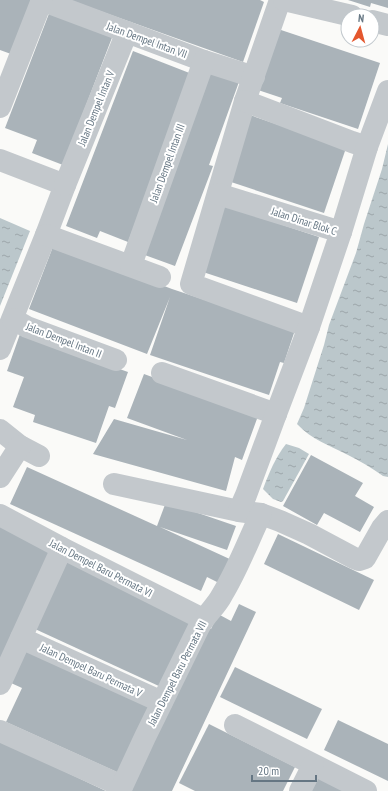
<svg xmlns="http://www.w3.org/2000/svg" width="388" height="791" viewBox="0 0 388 791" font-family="'PT Sans Narrow',sans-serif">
  <defs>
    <pattern id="water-ripples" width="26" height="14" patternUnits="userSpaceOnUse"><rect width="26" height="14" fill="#bbc7cb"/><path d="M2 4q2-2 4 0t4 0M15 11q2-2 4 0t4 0" fill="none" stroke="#9ca6aa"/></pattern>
  </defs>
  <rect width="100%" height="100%" fill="#fafaf8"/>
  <!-- water -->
  <g fill="url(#water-ripples)">
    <path d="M388,144V477L383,476C372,468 360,461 348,455C329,445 312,440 297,424L304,408L324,345L329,325L356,253L364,224L382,169Z"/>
    <polygon points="0,218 30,231 0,306"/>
    <path d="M286,444L299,448L309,454L283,501L281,502L273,499L263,489C269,473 275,458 286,444Z"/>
  </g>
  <!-- building -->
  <g fill="#aab3b9">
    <polygon points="0,0 32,0 11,54 0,50"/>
    <polygon points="69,0 260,0 264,2 243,62"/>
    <polygon points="348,0 388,0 388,8 371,3 370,7"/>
    <polygon points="50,11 113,35 63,165 32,153 37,140 5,128"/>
    <polygon points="278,29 380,63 358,129 280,103 282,98 258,90"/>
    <polygon points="133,51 192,74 128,242 100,231 97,238 66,226"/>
    <polygon points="211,68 240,79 209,165 213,166 175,266 142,254"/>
    <polygon points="250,115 346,148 324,213 228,181"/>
    <polygon points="222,205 319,237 297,303 200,271"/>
    <polygon points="54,244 172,289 295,330 284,363 280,362 269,395 150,355 170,297 147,354 29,309"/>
    <polygon points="20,334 128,372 115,408 109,406 96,443 33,422 35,415 13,407 24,377 7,371"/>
    <polygon points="144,374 258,416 242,460 235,457 226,491 93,454 114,419 187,440 127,418"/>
    <polygon points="311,455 363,483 355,496 374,507 360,532 324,513 317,525 283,506"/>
    <polygon points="27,467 157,526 166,502 236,526 227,550 160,527 234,561 223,585 207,577 201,591 10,504"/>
    <polygon points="0,525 53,549 0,664"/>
    <polygon points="278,534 374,580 359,610 264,564"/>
    <polygon points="67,562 192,619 161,687 35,629"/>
    <polygon points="239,604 256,612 172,791 127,791 205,627 211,629 218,614 231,621"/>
    <polygon points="27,649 150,706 119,773 6,722 22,688 11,683"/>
    <polygon points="235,667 322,709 307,739 220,697"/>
    <polygon points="338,720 388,744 388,781 324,750"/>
    <polygon points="209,724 295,767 283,791 195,791 179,783"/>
    <polygon points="0,741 106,791 0,791"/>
    <polygon points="316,773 354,791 308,791"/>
  </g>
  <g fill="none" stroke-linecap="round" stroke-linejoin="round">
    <!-- street -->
    <g stroke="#c3c8cc" stroke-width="22">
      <polyline points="41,0 204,61 254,77"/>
      <polyline points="280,0 245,101 191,284 309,327"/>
      <polyline points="284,0 352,16"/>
      <polyline points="372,21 388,25"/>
      <polyline points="245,101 352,142 367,147"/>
      <polyline points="0,107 42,0"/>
      <polyline points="0,160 65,185 46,235 0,349"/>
      <polyline points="65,185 127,32"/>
      <polyline points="218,194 341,232"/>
      <polyline points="46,235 160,277"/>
      <polyline points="131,265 204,61"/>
      <polyline points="13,319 27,327 116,360"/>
      <polyline points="162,373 276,414"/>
      <polyline points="0,430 20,446 39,456"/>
      <polyline points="0,477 20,446"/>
      <polyline points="114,484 239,511 261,514 280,521 309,534 354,558 359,560 365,558 382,528 388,521"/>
      <polyline points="239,511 246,495 276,414 309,327 341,232 367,147 388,91"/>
      <polyline points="0,515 62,548 203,619"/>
      <polyline points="21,638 162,702"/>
      <polyline points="0,684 62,548"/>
      <polyline points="235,725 366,791"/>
      <polyline points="0,731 122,786"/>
      <path d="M120,791L145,737L199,627C205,615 216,607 222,595C238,569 248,541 261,514"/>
      <polyline points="300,791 313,765"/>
    </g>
  </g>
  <g text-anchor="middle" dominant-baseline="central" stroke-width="4" stroke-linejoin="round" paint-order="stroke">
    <!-- street labels -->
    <g font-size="11" fill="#657683" stroke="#fff">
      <text transform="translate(147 40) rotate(20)">Jalan Dempel Intan VII</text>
      <text transform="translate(96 108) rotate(-68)">Jalan Dempel Intan V</text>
      <text transform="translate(167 163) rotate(-70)">Jalan Dempel Intan III</text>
      <text transform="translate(304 221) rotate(18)">Jalan Dinar Blok C</text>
      <text transform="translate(64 340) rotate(21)">Jalan Dempel Intan II</text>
      <text transform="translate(101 568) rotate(27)">Jalan Dempel Baru Permata VI</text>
      <text transform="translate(91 670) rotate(25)">Jalan Dempel Baru Permata V</text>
      <text transform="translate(177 673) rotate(-63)">Jalan Dempel Baru Permata VII</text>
    </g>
  </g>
  <!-- north arrow -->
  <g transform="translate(360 28) rotate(6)"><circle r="19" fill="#ffffff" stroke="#c1c8cd"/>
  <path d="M0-3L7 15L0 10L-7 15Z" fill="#e4572e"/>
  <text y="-6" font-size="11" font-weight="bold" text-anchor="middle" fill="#657683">N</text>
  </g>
  <!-- scale -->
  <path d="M252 775v6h64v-6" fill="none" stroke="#657683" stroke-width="2"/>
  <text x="258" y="775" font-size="12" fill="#657683" stroke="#ffffff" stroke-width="3" paint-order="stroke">20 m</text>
</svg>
